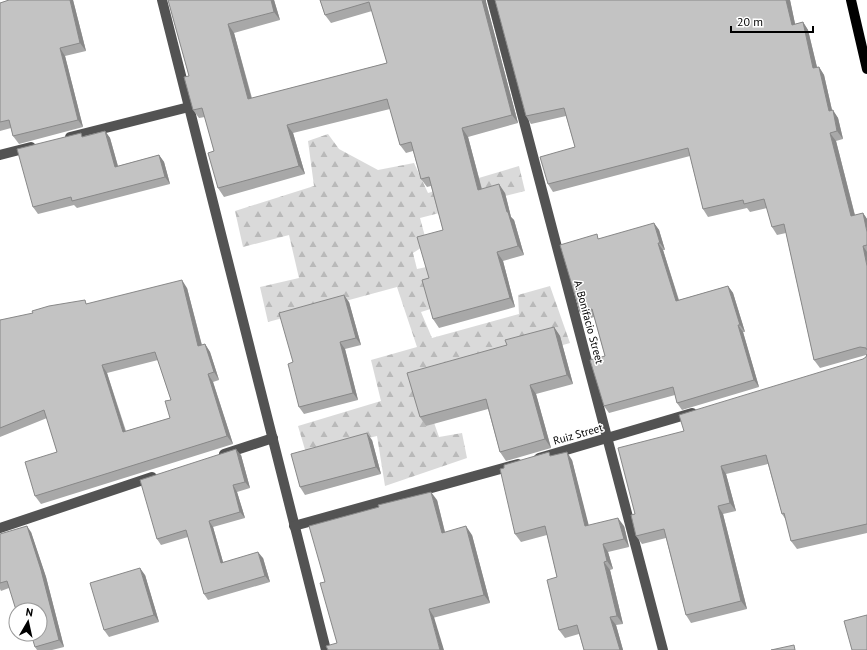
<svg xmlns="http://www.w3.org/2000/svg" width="867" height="650" viewBox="0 0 867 650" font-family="'PT Sans',sans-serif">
  <defs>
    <pattern id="forest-firs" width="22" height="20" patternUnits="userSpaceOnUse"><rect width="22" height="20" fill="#dadada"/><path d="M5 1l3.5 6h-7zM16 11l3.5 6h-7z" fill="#b9b9b9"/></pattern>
  </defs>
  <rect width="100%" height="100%" fill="#fff"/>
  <!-- forest -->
  <polygon fill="url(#forest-firs)" points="328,134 339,149 378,170 414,163 428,193 519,166 525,191 420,218 427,244 413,253 417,269 436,265 446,304 421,312 432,338 519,314 518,295 550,286 570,343 421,385 439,437 462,433 467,458 385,486 377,436 306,453 298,426 381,401 371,360 417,347 397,287 268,322 260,287 299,278 289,235 243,247 235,211 314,186 308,141"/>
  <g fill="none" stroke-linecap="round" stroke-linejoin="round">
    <!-- minor -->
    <g stroke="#535353" stroke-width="10">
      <polyline points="162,0 326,650"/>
      <polyline points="492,0 663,650"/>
      <polyline points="70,137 189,107"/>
      <polyline points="0,155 31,147"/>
      <polyline points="224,454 273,438"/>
      <polyline points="539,458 692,413"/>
      <polyline points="294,526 518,464"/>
      <polyline points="0,528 152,477"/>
    </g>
    <!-- major -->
    <polyline stroke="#000" stroke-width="10" points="851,0 867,69"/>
  </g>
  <!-- wall -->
  <g fill="#a8a8a8" fill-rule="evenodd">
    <polygon points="9,0 73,0 86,51 65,56 83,127 19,144 13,136 11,128 0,131 0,3"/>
    <polygon points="168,0 274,0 280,20 234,33 252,98 387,63 372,11 331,23 325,15 320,0 486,0 486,2 518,123 468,137 482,189 505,193 511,217 514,220 524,255 503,261 515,307 439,328 433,319 429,278 443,230 431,186 427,187 421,179 413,151 406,153 400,145 390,109 293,133 305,174 224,197 218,188 214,151 205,117 199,118 193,110 189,76"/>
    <polygon points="495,0 790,0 795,24 803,22 808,30 817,67 819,67 824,75 832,110 838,118 843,139 836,141 855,215 863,213 867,219 867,533 797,549 791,541 786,520 782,514 768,464 726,474 736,511 723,514 747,609 691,623 686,615 666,538 642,544 636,536 635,514 684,431 863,359 866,357 867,355 866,355 820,368 814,360 786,233 777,235 772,227 767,208 750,212 747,208 708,217 703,209 690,156 553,192 548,184 575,147 566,116 531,124 526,116"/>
    <polygon points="105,131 110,138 118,166 159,155 164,162 170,184 77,208 74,205 38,214 33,207 84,136"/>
    <polygon points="654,223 659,230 665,250 663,250 679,300 728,286 733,293 745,332 743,332 759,387 682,410 677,403 675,395 609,413 604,406 605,356 594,317 585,320 580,312"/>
    <path d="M187,288L202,345L205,344L210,352L219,380L213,382L233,444L41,504L35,496L57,452L47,418L0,437V320L88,304ZM158,360L171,400L170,418L126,431L107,373Z"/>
    <polygon points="349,302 361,345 345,349 358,400 304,414 299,407 293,362"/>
    <polygon points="554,327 560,336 573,384 536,394 551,448 506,461 500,452 488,409 426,426 420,417 507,345"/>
    <polygon points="372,440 381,474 305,495 300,487"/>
    <polygon points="241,455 250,488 237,492 245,518 213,527 223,562 263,558 270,582 208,600 204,594 188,537 161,545 157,539"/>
    <polygon points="552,456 572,460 588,525 624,526 629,547 608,552 613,569 610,570 623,624 616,625 623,650 584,650 579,634 565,638 559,630 557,577 547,535 521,542 515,534 504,468"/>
    <polygon points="437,500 445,532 472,535 490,603 337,643 325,582"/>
    <polygon points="31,532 46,577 64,647 52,650 37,650 35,647 40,634 9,588 1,591 0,589 0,534"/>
    <polygon points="145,575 159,622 109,637 104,630"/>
  </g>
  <!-- shaded-wall -->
  <g fill="#888">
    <polygon points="70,0 73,0 86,51 80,43"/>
    <polygon points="271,0 274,0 280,20 274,12"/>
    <polygon points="482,0 486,0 486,2 518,123 512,115"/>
    <polygon points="786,0 790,0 797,33 792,25"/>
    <polygon points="803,22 808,30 819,76 813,68"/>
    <polygon points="228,24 234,33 254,108 248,99"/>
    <polygon points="60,48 65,56 83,127 78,120"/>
    <polygon points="819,67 824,75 834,119 829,111"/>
    <polygon points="833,110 838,118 843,139 837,131"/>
    <polygon points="287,125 293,133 305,174 299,166"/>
    <polygon points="462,128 468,137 484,198 478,190"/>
    <polygon points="105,131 110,138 120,174 115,167"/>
    <polygon points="830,133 836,141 857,224 851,216"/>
    <polygon points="159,155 164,162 170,184 165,177"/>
    <polygon points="499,184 505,193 511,217 514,220 524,255 518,246 507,212"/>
    <polygon points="863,213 867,219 867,232"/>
    <polygon points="654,223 659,230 665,250 660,243"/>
    <polygon points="658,243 663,250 681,308 676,301"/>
    <polygon points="863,246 867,252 867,266"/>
    <polygon points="497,252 503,261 515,307 510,298"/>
    <polygon points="182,280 187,288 204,354 198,346"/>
    <polygon points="728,286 733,293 745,332 740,325"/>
    <polygon points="344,295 349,302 361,345 356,338"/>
    <polygon points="738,325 743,332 759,387 754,380"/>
    <polygon points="554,327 560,336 573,384 567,375"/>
    <polygon points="340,342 345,349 358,400 353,393"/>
    <polygon points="205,344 210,352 219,380 214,372"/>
    <polygon points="102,365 107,373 128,440 123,432"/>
    <polygon points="208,374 213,382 233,444 227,436"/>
    <polygon points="530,385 536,394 551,448 545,439"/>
    <polygon points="367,433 372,440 381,474 376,467"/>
    <polygon points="236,449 241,455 250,488 245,482"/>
    <polygon points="567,452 572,460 591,534 585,526"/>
    <polygon points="721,466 726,474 736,511 730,503"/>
    <polygon points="233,485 237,492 245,518 240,512"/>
    <polygon points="431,492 437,500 447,541 442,533"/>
    <polygon points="718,506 723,514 747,609 741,601"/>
    <polygon points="618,518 624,526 629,547 624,539"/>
    <polygon points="209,521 213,527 225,569 221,563"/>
    <polygon points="27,526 31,532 46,577 64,647 59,640"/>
    <polygon points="466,526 472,535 490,603 484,595"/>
    <polygon points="603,544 608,552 613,569 607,561"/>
    <polygon points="258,552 263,558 270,582 265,576"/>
    <polygon points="604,562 610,570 623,624 617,616"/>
    <polygon points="140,568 145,575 159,622 154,615"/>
    <polygon points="429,609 434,617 444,650 440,650"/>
    <polygon points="610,617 616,625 623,650 620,650"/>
  </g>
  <!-- building -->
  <g fill="#c3c3c3" stroke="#888" fill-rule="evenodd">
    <polygon points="9,0 70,0 80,43 60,48 78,120 13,136 9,120 0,122 0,3"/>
    <polygon points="168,0 271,0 274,12 228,24 248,99 387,63 369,2 325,15 320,0 482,0 512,115 462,128 478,190 499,184 507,212 508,212 518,246 497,252 510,298 433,319 422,280 429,278 417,237 443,230 429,177 421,179 411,142 400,145 387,99 287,125 299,166 218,188 208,153 214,151 202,108 193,110 184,77 189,76"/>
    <polygon points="495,0 786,0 792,25 803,22 813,68 819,67 829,111 833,110 837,131 830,133 851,216 863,213 867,232 867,245 863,246 867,266 867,350 866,348 860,347 814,360 784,224 772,227 764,199 744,204 743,200 703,209 688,148 548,184 540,157 575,147 564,108 526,116"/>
    <polygon points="105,131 115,167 159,155 165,177 72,201 71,197 33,207 17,149 81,133 82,137"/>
    <polygon points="654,223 660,243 658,243 676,301 728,286 740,325 738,325 754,380 677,403 673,387 604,406 590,360 605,356 592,309 580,312 560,245 597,234 598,239"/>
    <path d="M182,280L198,346L205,344L214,372L208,374L227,436L35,496L25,462L57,452L44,410L0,428V320L33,313L32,311L49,306L85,300L86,304ZM155,352L171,400L165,401L170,418L123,432L102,365Z"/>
    <polygon points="344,295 356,338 340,342 353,393 299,407 288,364 293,362 279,313"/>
    <polygon points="554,327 567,375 530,385 545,439 500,452 486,399 420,417 407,373 507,345 505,340"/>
    <polygon points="867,354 867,524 791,541 784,513 782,514 766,455 721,466 730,503 718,506 741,601 686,615 664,529 636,536 631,515 635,514 618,448 684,431 679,415 863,359 866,357"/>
    <polygon points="367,433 376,467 300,487 291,454"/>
    <polygon points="236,449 245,482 233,485 240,512 209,521 221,563 258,552 265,576 204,594 186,530 157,539 140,480"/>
    <polygon points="549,452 550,456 567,452 585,526 618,518 624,539 603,544 607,561 604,562 617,616 610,617 620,650 584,650 577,625 559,630 547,580 557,577 545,526 515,534 500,469 504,468 504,465"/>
    <polygon points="431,492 442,533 466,526 484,595 429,609 440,650 328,650 326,646 337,643 320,583 325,582 309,526 379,507 378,505"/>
    <polygon points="27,526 41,570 59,640 35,647 31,634 40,634 40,610 16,610 7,581 0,583 0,534"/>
    <polygon points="140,568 154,615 104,630 90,583"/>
    <polygon points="867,615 867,650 852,650 844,621"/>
    <polygon points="794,645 795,650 771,650"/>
  </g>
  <g text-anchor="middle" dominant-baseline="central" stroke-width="3" stroke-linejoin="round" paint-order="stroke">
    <!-- street labels -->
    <g font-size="11" fill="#000" stroke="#fff">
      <text transform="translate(589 322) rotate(75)">A. Bonifacio Street</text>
      <text transform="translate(578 434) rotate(-16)">Ruiz Street</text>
    </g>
  </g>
  <!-- north arrow -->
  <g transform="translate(28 622) rotate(9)"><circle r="19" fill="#ffffff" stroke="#999999"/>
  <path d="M0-3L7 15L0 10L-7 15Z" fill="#000000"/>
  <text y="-6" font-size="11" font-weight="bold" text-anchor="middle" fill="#000000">N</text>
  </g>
  <!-- scale -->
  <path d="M731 26v6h82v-6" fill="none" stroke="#000000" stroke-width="2"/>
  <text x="737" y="26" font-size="12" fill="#000000" stroke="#ffffff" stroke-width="3" paint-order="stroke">20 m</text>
</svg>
